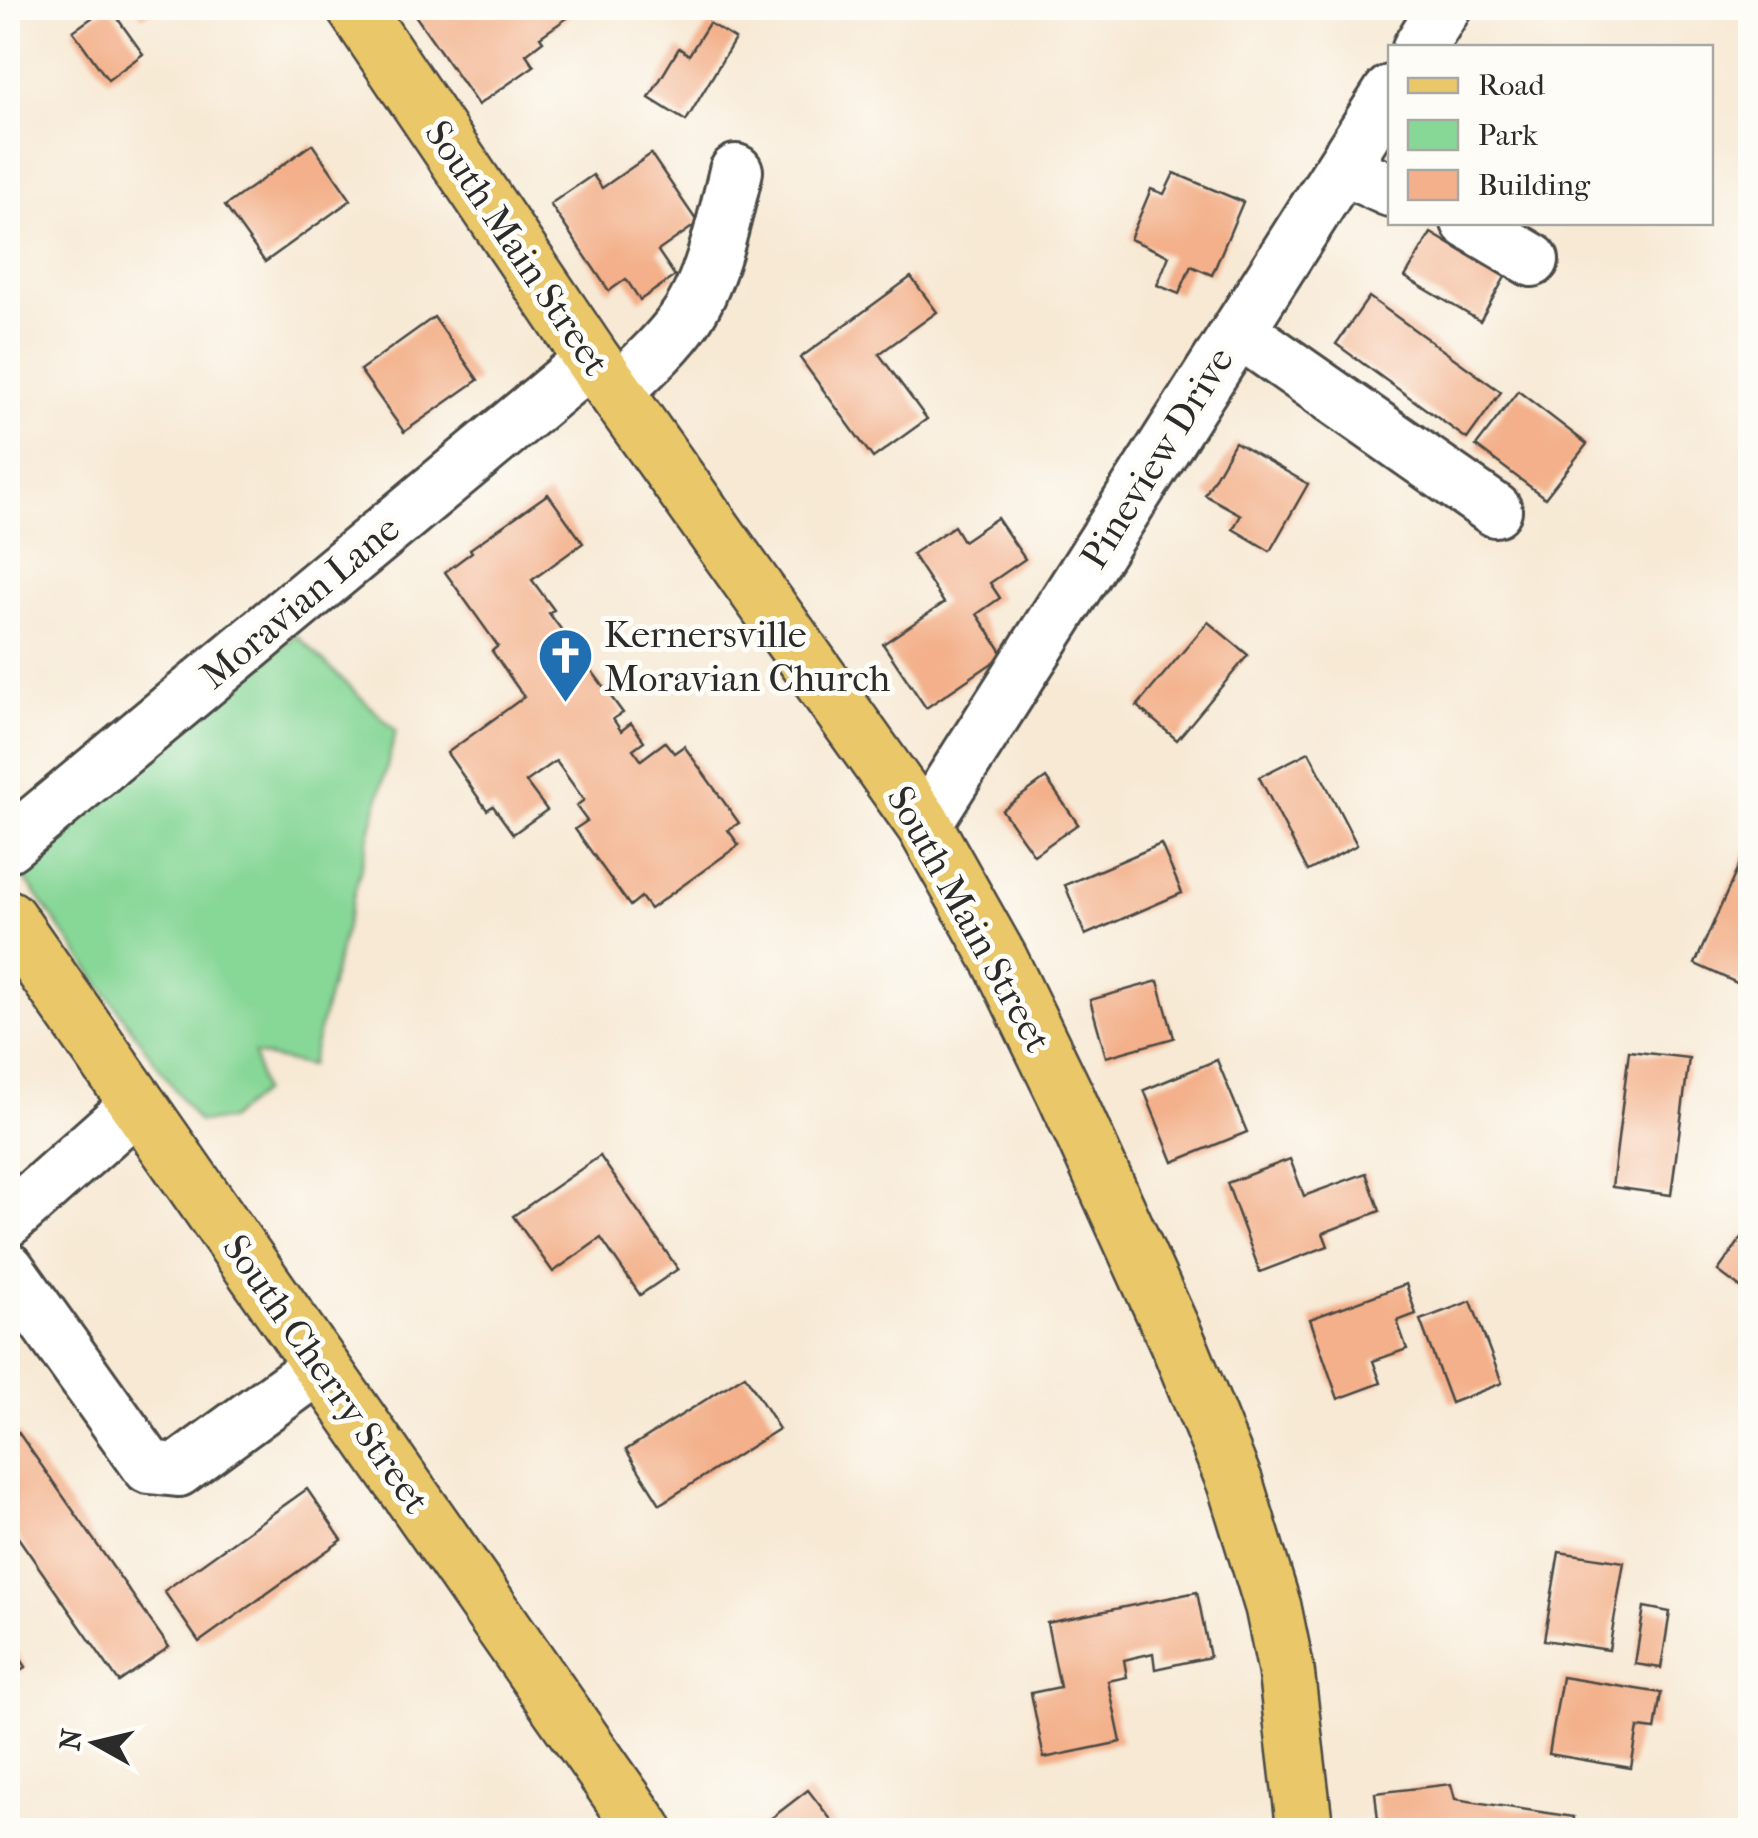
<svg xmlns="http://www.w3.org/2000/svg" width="1758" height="1838" viewBox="0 0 1758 1838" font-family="'IM FELL French Canon',serif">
  <rect width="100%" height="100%" fill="#fdfcf7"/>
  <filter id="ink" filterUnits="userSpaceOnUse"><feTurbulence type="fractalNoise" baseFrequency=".01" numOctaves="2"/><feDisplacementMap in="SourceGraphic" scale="20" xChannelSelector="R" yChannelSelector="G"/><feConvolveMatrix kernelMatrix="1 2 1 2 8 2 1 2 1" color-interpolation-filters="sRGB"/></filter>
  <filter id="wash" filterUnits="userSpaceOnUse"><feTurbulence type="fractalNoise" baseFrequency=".0048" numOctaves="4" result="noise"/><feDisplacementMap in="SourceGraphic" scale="40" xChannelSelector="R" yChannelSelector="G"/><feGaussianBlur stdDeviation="2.25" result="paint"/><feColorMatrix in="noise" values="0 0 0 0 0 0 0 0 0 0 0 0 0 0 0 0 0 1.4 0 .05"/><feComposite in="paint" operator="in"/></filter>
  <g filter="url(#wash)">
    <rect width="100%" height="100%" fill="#f7e9d4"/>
    <!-- green -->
    <polygon fill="#87d797" stroke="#598161" stroke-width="2.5" points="296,635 396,731 310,1066 254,1054 262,1092 228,1120 198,1122 18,869"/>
    <g id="blocks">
      <!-- building -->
      <g fill="#f3b08a">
        <polygon points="106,8 110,8 143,54 108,80 73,31"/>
        <polygon points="136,8 156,8 142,17"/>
        <polygon points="410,8 544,10 564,8 570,16 540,37 543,41 526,54 534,66 478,105"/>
        <polygon points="709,23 735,39 686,121 649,98 679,48 689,55"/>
        <polygon points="312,144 351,200 265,262 225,206"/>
        <polygon points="651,154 698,223 658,251 675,276 640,300 626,279 609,291 550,204 593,175 602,188"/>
        <polygon points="1174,173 1243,202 1212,275 1191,266 1179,294 1157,285 1169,256 1130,239 1151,189 1164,194"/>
        <polygon points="1431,233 1505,277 1480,321 1405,277"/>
        <polygon points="911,277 937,312 879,354 927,419 873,458 800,358"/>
        <polygon points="1369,297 1501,392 1467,439 1336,344"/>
        <polygon points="434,317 478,380 404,432 360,370"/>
        <polygon points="1518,391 1587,444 1545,498 1476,446"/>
        <polygon points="1235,442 1308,484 1270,551 1233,529 1241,515 1205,495"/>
        <polygon points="548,494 583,543 532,580 554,610 549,613 623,713 613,719 621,731 631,723 644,741 633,749 641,760 665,742 674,753 684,746 739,823 728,830 739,845 650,909 641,897 630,906 575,829 587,821 576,806 584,800 556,761 526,782 547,810 513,834 493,806 487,810 447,753 524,697 492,651 498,646 445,572 472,552 470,549"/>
        <polygon points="997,518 1025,559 990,583 1000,598 977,614 1004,655 926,708 883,644 944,603 912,554 954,526 963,541"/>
        <polygon points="1208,622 1248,655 1177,740 1137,706"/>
        <polygon points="1309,752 1357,845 1308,871 1259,777"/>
        <polygon points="1046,778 1078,824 1034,855 1002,810"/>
        <polygon points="1750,841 1750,989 1695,964"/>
        <polygon points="1161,844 1182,893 1085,935 1065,885"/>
        <polygon points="1158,981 1174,1038 1106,1057 1090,1000"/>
        <polygon points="1629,1051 1689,1058 1671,1195 1612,1187"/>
        <polygon points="1217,1060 1247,1132 1173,1162 1144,1090"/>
        <polygon points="600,1156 678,1269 640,1295 601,1238 553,1272 513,1216"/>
        <polygon points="1290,1159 1304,1196 1366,1173 1380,1211 1323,1233 1328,1246 1260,1272 1227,1183"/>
        <polygon points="1743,1236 1750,1242 1750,1295 1718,1271"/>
        <polygon points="1406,1284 1416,1314 1397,1321 1407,1349 1373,1361 1381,1383 1338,1399 1310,1319"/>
        <polygon points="1471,1301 1502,1383 1451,1403 1420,1320"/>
        <polygon points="745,1375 779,1429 660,1504 626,1450"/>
        <polygon points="18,1432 169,1647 119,1682 8,1523 8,1440"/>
        <polygon points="307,1489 342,1540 199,1642 164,1591"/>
        <polygon points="1559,1552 1624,1562 1609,1650 1544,1640"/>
        <polygon points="1197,1592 1210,1657 1155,1669 1153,1653 1124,1660 1127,1677 1108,1681 1121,1742 1044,1758 1031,1693 1060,1687 1047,1623"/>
        <polygon points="1644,1607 1670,1612 1661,1668 1635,1664"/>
        <polygon points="8,1639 26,1667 8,1680"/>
        <polygon points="1562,1677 1661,1693 1655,1730 1638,1728 1631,1768 1549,1754"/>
        <polygon points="1451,1784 1455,1799 1574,1817 1572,1830 1379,1830 1375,1793"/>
        <polygon points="808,1790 839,1830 756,1830"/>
      </g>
    </g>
  </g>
  <g filter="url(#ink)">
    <use href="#blocks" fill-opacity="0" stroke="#4a4844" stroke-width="2.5"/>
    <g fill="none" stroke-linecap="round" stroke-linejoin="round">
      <defs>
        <g id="minor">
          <polyline points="1419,48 1444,8"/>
          <polyline points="1342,168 1390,190"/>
          <polyline points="1468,222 1532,260"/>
          <polyline points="1239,331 1495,510"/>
          <path d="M616,392C640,369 666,346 685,319C712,281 725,216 736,171"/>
          <polyline points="924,825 1390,92"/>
          <polyline points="8,845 592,359"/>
          <polyline points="8,1220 138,1104"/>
          <polyline points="8,1269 149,1467 178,1470 320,1366"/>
        </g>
        <g id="major">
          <polyline points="355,8 592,359 924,825 1000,960 1065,1094 1181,1350 1235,1483 1273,1607 1286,1670 1305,1830"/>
          <polyline points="8,918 645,1830"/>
        </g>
      </defs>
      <!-- minor casing -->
      <use href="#minor" stroke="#4a4844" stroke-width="58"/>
      <!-- major casing -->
      <use href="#major" stroke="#4a4844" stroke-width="60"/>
      <!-- minor -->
      <use href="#minor" stroke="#fff" stroke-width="52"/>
      <!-- major -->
      <use href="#major" stroke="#eac769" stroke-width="55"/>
    </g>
  </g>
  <!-- icons -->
  <defs>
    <symbol id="church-pin" viewBox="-11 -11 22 30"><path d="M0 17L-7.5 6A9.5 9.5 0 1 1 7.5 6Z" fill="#1f6fb2" stroke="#fdfcf7"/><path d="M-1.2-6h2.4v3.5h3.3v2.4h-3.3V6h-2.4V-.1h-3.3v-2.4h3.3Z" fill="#fff"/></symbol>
  </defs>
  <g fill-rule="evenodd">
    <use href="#church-pin" x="534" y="624" width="63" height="86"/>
  </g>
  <g text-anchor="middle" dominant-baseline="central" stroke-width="10" stroke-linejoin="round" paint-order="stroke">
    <!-- street labels -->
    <g font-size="38" fill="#2b2b2b" stroke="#fdfcf7">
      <text transform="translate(517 248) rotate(56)">South Main Street</text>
      <text transform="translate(1157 458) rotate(-58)">Pineview Drive</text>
      <text transform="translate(300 602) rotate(-40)">Moravian Lane</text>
      <text transform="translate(969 919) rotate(61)">South Main Street</text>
      <text transform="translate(326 1374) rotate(55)">South Cherry Street</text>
    </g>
    <!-- poi labels -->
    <g font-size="38" fill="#2b2b2b" stroke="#fdfcf7" text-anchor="start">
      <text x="604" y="634">Kernersville<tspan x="604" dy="44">Moravian Church</tspan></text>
    </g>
  </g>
  <!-- margin -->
  <rect width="1758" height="1838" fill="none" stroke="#fdfcf7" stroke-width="40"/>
  <!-- legend -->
  <rect x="1388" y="45" width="325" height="180" fill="#fdfcf7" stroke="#a9a8a5" stroke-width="2.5"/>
  <rect x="1408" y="78" width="50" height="15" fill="#eac769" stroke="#a9a8a5" stroke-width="2.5"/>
  <text x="1478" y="95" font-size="30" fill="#2b2b2b">Road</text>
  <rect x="1408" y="120" width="50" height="30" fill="#87d797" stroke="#a9a8a5" stroke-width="2.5"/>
  <text x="1478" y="145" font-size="30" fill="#2b2b2b">Park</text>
  <rect x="1408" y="170" width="50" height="30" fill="#f3b08a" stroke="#a9a8a5" stroke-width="2.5"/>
  <text x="1478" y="195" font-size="30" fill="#2b2b2b">Building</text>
  <!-- north arrow -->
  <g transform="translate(95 1743) rotate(278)" stroke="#fdfcf7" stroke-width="8" paint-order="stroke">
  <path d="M0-8L18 38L0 25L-18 38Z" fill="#2b2b2b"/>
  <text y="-15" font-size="28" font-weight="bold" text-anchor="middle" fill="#2b2b2b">N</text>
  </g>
</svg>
